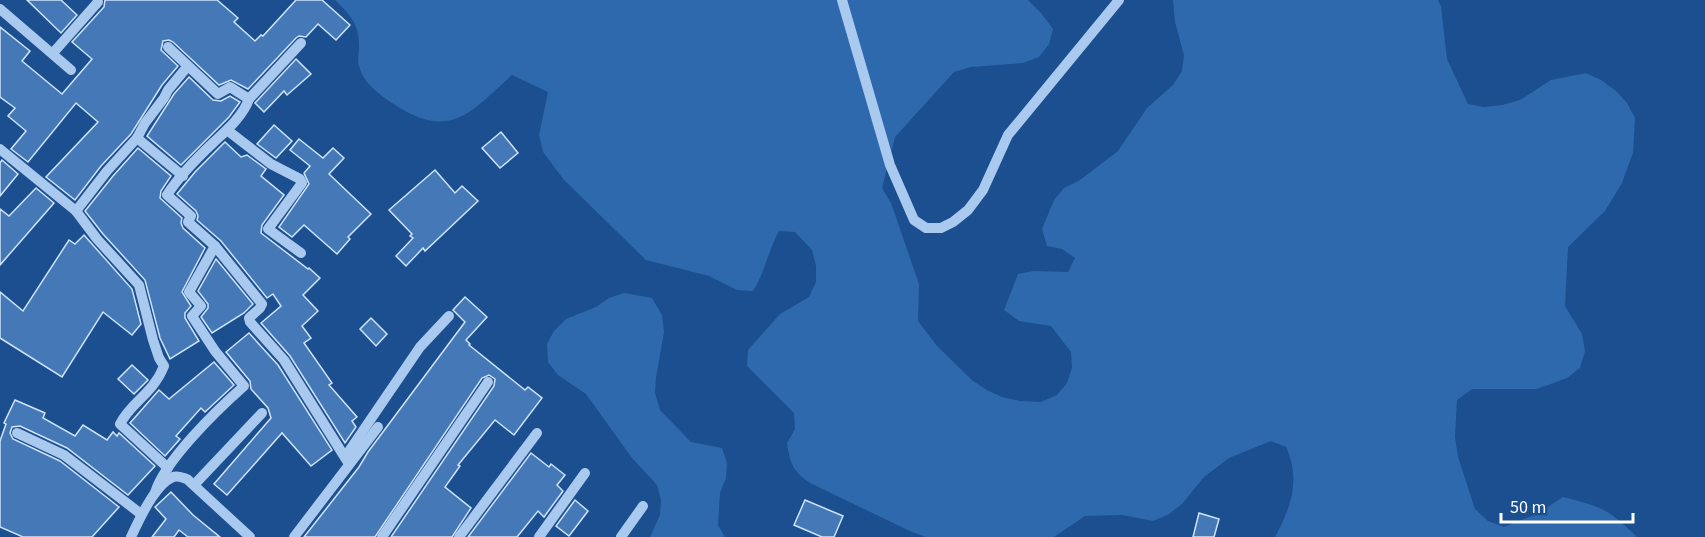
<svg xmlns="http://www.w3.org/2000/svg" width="1705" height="537" viewBox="0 0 1705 537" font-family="'Source Sans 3',sans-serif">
  <rect width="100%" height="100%" fill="#1b4f8f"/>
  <!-- green -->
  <g fill="#2e69ad">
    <path d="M335,0H1028L1041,13L1053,29L1049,44L1039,57L1023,63L971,67L954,72L895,137L882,188L891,203L919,284L918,321L937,346L973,381L987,390L1002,397L1020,401L1041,402L1057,395L1067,383L1072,368L1071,352L1051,326L1019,321L1004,310L1018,274L1034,271L1068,272L1075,258L1062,249L1047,246L1042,229L1054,200L1064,188L1080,180L1118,151L1147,108L1173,85L1182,71L1184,55L1175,22L1173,0H1438L1441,6L1447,59L1468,104L1484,107L1502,105L1520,100L1551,80L1586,73L1601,80L1616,91L1627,103L1635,118L1633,153L1622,183L1605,211L1568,247L1565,306L1582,334L1585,351L1580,368L1567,378L1537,389H1472L1457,400L1455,437L1458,457L1475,509L1488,521L1504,527L1537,514L1563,497C1603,507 1608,509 1637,537H1275C1291,507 1301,480 1286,447L1271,441L1229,458L1204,477L1182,504L1169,514L1153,521L1122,515L1085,516L1054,537H926L912,532L810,483C793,471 790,464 787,443L795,429L794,413L747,366L748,350L780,314L809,297L816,282V266L812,250L795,232L779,231C768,251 765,272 753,291L737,290L709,276L646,260L564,180L543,152L539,135L548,92L512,75C470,113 450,142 392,103C379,94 363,83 359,66C357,61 359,53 359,47C359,24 351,16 335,0Z"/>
    <polygon points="624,293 652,298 662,315 664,332 656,378 655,393 660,410 691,442 722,448 727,463 726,478 720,493 718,525 725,537 650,537 660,515 661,500 657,485 632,458 586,394 558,375 548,362 547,344 554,331 566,319 596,307 609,298"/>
  </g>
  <!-- building -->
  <g fill="#4478b7" stroke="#cfe3fa" stroke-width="1.5">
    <polygon points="27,0 61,0 77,15 61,33"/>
    <polygon points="105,0 217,0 238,18 234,22 255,41 261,35 263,36 296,0 322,0 350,25 336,40 318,24 306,37 299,36 296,38 248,89 231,80 219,85 173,42 169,40 163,41 161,50 178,66 162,85 131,134 101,166 75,200 46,177 98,122 76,103 28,162 11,149 26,131 8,116 15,108 0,97 0,27 30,51 22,61 62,94 92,59 72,42 104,7"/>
    <polygon points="296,59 311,74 287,95 284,91 264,112 255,103"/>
    <polygon points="189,77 213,100 221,101 230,96 240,102 229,117 181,165 147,136 174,94"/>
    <polygon points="274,125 292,141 276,158 257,144"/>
    <polygon points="501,132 518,153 500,168 482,148"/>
    <polygon points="299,139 323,158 333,148 344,158 329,174 371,214 348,237 350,239 337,254 304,225 292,237 279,227 309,184 304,173 310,166 290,150"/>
    <polygon points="225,142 241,157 247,155 266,169 261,176 284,195 262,225 261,233 308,269 309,268 320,278 303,295 318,311 302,326 311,338 304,343 332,383 329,385 357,417 352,421 356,427 345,443 290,356 261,323 281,306 273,294 267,298 221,241 197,220 198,216 196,211 177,194 195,172"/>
    <polygon points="138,148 171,176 161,191 160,198 182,218 181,223 183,228 205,248 182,292 191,306 185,313 185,318 199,341 170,359 160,338 145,280 103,234 85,211 113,176"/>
    <polygon points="2,160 18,174 0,196 0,163"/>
    <polygon points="435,170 455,193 462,186 478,201 425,251 423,248 406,266 396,256 413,238 410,236 412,234 389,210"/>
    <polygon points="36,188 54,203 0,265 0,209 9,216"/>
    <polygon points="84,235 132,289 141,324 132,335 103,312 62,377 0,338 0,292 23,311 69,240 75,244"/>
    <polygon points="216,259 253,304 244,313 212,333 201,317 208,308 208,304 198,291"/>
    <polygon points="465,297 487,317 466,340 470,344 469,345 525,390 528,387 542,398 514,435 495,420 458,465 460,466 445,487 471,508 452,537 391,537 494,386 495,379 489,375 482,378 375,537 304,537 359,467 368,452 465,322 453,310"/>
    <polygon points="371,318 387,334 376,346 360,329"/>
    <polygon points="249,333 278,365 332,450 311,466 282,433 227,495 214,484 271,418 268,408 251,389 250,381 226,352"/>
    <polygon points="214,362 234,385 205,412 201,408 176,436 180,439 165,456 130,423 159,390 169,399"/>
    <polygon points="132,365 148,380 134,394 118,379"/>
    <polygon points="15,400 45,413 43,418 75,436 83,425 107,440 113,432 117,436 119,433 155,466 128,495 67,448 20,426 12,427 10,433 13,439 60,461 119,507 92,537 23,537 0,527 0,441 6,424 4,423"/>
    <polygon points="531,453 549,467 551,464 565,475 557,485 563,491 544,517 538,511 517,537 468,537"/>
    <polygon points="171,492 193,515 220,537 188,537 179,530 174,537 152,537 166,519 155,507"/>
    <polygon points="575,500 588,511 569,536 556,526"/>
    <polygon points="805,500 843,516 834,537 822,537 794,525"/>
    <polygon points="1199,513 1219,519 1214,537 1193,537"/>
  </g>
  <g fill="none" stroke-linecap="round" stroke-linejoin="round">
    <!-- minor -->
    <g stroke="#a9c9ee" stroke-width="10">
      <polyline points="842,0 890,165 914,220 926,228 941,228 953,222 968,210 983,190 1008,135 1119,0"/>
      <polyline points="0,9 71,70"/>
      <path d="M301,43L249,99C243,116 227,130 214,142C198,157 179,176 167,195L191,216L188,222L215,246L262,304L260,308L249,318L250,322L284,360L349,464"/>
      <polyline points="168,47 218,94 230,87 249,99"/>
      <polyline points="53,53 98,2"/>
      <polyline points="227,130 271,164 300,179 302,183 268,229 301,253"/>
      <polyline points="137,138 183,176"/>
      <path d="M0,149L76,211L97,239L139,285L153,340L159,358L164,366C153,394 131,402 120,424L168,468"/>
      <polyline points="76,211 107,171 137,138 145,123 164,98 168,90 187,67"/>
      <polyline points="17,433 64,455 141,514"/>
      <polyline points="345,457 420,347 449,316"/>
      <polyline points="194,485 262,413"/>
      <path d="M155,493C164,461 218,409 244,386L215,351L192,316L201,306L189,292L215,246"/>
      <path d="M131,537C139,520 155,484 173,477C178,475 183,478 187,479L250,537"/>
      <polyline points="294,537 378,427"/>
      <polyline points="382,537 488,382"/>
      <polyline points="459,537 537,433"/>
      <polyline points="539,537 585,473"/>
      <polyline points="621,537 643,506"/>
    </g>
  </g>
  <!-- scale -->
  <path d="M1501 513v9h132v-9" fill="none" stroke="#ffffff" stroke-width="3"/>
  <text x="1510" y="513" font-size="18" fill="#ffffff" stroke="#1b4f8f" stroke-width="4.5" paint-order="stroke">50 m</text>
</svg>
